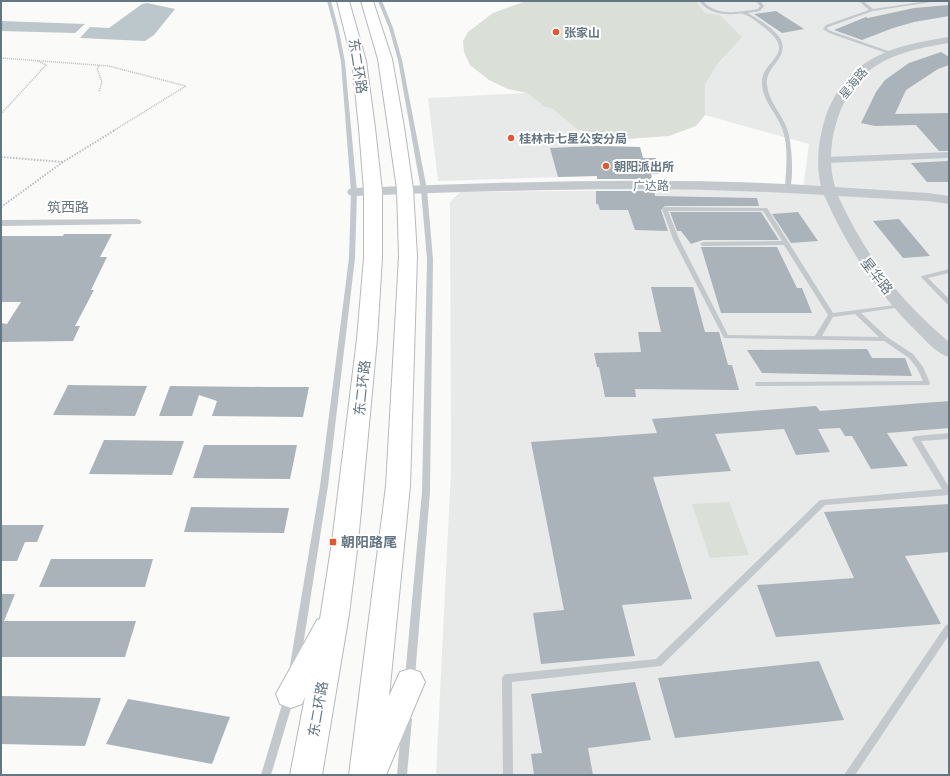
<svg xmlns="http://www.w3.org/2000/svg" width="950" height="776" viewBox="0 0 950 776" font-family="Montserrat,'Noto Sans SC',sans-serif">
  <rect width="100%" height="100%" fill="#fafaf8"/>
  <!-- built -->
  <g fill="#e8e9e9">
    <polygon points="696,1 949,1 949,775 436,775 451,470 450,202 460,192 803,189 809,144 705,115 705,85 716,66 725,57 720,16 705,13"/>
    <polygon points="527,93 545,107 553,109 598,146 640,147 643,158 656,158 660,174 438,181 428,98"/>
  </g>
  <!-- green -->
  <g fill="#dadfd7">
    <polygon points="526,1 696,1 705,13 720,15 742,37 716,66 705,85 705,115 696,126 669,136 627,139 578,130 553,109 545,107 527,93 508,89 489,80 470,65 464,52 463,41 468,32 493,13"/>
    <polygon points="729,502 749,555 710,558 692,504"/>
  </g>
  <!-- water -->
  <g fill="#bbc7cb">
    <polygon points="147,3 175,9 154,35 145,41 80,38 90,27 109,28 142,4"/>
    <polygon points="1,21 85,24 75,33 1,31"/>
  </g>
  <!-- building -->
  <g fill="#aab3b9">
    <polygon points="949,5 949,16 914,22 893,28 862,40 834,30 866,17 868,18 914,8"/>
    <polygon points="776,11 804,29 782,33 754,14"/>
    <polygon points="941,52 949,57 949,65 938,69 906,90 895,114 949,113 949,151 939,151 916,125 875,126 861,123 876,92 885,80 909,63"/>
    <polygon points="598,146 640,147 643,158 656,158 660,174 651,174 652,179 597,179 597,176 558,177 550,148"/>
    <polygon points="947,160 949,160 949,182 927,182 911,163 948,161"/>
    <polygon points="596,191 654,191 655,196 757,198 759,206 665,206 661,210 668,231 635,230 628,210 600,210 598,204 596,204"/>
    <polygon points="670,212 761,212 779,240 703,240 691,244 681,231 677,231"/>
    <polygon points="798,212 818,241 791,243 772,214"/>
    <polygon points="899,219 930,256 903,258 873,221"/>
    <polygon points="64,234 112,234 100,257 107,257 91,290 94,290 75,326 80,326 73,341 1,342 1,323 7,324 21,302 1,302 1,236 63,236"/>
    <polygon points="701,247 777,247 797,288 802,288 812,313 721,313"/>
    <polygon points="651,287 693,287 705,332 719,332 728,365 732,365 739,390 635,389 636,397 605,397 599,367 597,367 594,353 641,352 638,332 661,332"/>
    <polygon points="867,349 872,358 905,358 912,376 762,373 747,350"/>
    <polygon points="68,385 147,386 135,416 53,415"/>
    <polygon points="170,386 268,387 309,387 303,417 212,416 217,401 199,395 192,416 159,416"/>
    <polygon points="949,401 949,428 887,433 908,466 871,469 852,436 845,436 840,428 818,429 830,452 796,455 784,429 715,434 731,471 653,477 692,599 622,605 635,656 541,664 533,613 564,610 531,442 657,433 652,419 816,406 820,411"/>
    <polygon points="104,440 184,441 172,475 89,474"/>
    <polygon points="204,445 297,445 290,479 193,478"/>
    <polygon points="949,504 949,552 905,556 941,624 776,637 757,585 854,578 824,512"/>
    <polygon points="191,507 289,508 284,533 184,532"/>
    <polygon points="1,525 44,525 37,542 25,542 17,561 1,561"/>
    <polygon points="51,559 153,559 145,587 39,587"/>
    <polygon points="1,594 15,594 4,621 136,621 125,657 1,657"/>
    <polygon points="819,661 844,720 675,738 658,678"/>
    <polygon points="635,682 651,740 588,748 593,775 534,775 531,754 542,753 531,694"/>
    <polygon points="1,696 101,698 85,746 1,744"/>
    <polygon points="128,699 230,717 212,764 106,744"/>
  </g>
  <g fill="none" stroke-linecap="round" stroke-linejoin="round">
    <defs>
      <g id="primary">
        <polygon points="337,1 349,1 366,61 375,128 382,191 382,258 377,339 358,542 349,614 322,775 290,775 305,697 302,704 291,708 280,704 276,694 317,620 320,619 332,542 357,339 364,258 364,191 359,128 352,61"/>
        <polygon points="361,1 373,1 392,59 404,127 413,189 417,256 410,486 389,696 400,672 410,669 420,672 425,682 386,775 349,775 386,486 399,256 397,189 388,127 378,59"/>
      </g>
    </defs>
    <!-- primary casing -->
    <use href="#primary" stroke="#b5babe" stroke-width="2"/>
    <!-- path-far1 -->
    <g stroke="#bbbfc2" stroke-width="1.5" stroke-dasharray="1 1" stroke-linecap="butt">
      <polyline points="1,58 109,66 186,86 113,131"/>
      <polyline points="99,66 97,69 102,82 99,91"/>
      <polyline points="1,114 46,65 38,61"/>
    </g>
    <!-- path -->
    <g stroke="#bbbfc2" stroke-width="2" stroke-dasharray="1.5 1.5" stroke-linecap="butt">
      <polyline points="1,157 63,162"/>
      <polyline points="1,207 63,162 115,130"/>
    </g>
    <!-- service -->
    <g fill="#c3c8cc" fill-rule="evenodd">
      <polygon points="327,1 331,1 339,31 345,62 357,192 355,258 328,486 300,665 298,668 295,669 292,668 290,665 320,486 349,258 351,192 341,62 335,31"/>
      <polygon points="378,1 382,1 393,28 402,60 427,190 433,259 430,492 415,677 413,680 410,681 407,680 405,677 422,492 427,259 421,190 398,60 389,28"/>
      <path d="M699,1H703C717,17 739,12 758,9L760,6L756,1H760L764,6L760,11L748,13C758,19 776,30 781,40C789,58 765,67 767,84C768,100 780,112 786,126C792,138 794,176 790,189L788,190L785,188C786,168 789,146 782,128C776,112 761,99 762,81C763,60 797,54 766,29C761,25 749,15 743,14C741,13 737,14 734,14C720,15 708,12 699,1Z"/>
      <polygon points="859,1 863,1 873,9 928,1 938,1 873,11 828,27 827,29 831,31 891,52 891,53 889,54 829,33 823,29 826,25 869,10"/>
      <path d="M665,207L767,208L833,313L903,304L904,305L901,307L861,313L887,337L913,354L923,367L930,383L929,385L756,386L755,384L756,382H758L923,381L917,368L909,358L884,341L724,338L673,239L662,209ZM668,211H763L782,241L703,242L700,244L703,246L784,245L828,315L815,336L728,335L679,239ZM855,314L879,337L822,336L833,317Z"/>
      <polygon points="949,269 949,273 928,278 949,299 949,305 947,304 921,277 922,276"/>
      <polygon points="949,433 949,439 921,441 949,487 949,495 825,505 661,666 512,682 513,775 503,775 502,678 504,675 507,674 656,659 820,500 942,489 912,439 913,437 916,436"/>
      <polygon points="949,624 949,635 855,775 844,775 946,625"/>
      <polygon points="289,694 292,695 294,698 271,775 261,775 284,698 286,695"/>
      <polygon points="407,714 410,716 412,719 407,775 397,775 402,719 404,716"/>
    </g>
    <!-- minor -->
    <g fill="#c3c8cc" fill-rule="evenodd">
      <polygon points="949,152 949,158 826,163 821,160 826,157"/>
      <polygon points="136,219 140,220 142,222 140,224 1,226 1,220"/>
    </g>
    <!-- tertiary -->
    <path fill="#c3c8cc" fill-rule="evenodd" d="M949,37V43C893,52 854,64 836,124C830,143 829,167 835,187L928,193L949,196V204L928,201L838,196C866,256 898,299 949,342V357C938,354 928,343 920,335C878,294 847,248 824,195C667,185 511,190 354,196L349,195L347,192L349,189L354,188C510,182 665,176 821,186C816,166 818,142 824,122C844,59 889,46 949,37Z"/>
    <!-- primary -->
    <use href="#primary" fill="#fff" fill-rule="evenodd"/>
  </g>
  <!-- markers -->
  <g fill="#e4572e" stroke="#fff" stroke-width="1.5">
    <circle cx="556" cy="32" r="4"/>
    <circle cx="511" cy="138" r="4"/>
    <circle cx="606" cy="166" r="4"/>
    <rect x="329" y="538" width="8" height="8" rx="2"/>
  </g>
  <g text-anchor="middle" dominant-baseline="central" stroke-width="4" stroke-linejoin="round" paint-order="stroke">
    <!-- far-poi labels -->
    <g font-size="12" font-weight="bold" fill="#657683" stroke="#fff" text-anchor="start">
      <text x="564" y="32">张家山</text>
      <text x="519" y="138">桂林市七星公安分局</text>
      <text x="614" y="166">朝阳派出所</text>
    </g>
    <!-- far-street labels -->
    <g font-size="12" fill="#657683" stroke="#fff">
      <text transform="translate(853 83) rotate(-50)">星海路</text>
      <text x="651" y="185">广达路</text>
    </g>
    <!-- street labels -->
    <g font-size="14" fill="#657683" stroke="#fff">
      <text transform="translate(358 66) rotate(81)">东二环路</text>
      <text x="68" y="207">筑西路</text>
      <text transform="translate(877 276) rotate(52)">星华路</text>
      <text transform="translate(362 388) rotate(-84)">东二环路</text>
      <text transform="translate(318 709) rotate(-80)">东二环路</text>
    </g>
    <!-- poi labels -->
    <g font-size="14" font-weight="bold" fill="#657683" stroke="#fff" text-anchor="start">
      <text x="341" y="542">朝阳路尾</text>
    </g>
  </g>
  <!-- border -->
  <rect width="950" height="776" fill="none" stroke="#657683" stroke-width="4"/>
</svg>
